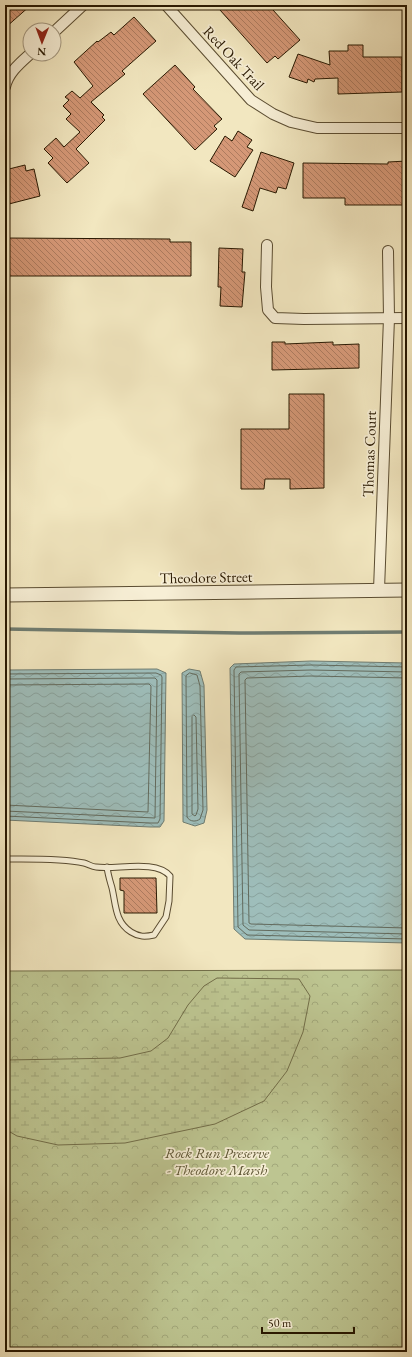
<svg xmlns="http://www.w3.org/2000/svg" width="412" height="1357" viewBox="0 0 412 1357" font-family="'EB Garamond',serif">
  <defs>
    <pattern id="forest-crowns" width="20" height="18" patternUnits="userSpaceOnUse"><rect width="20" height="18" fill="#bdc591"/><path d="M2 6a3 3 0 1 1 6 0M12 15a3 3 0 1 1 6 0" fill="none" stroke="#a2a87b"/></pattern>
    <pattern id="wetland-marsh" width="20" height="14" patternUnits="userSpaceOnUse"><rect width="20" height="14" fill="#bdc591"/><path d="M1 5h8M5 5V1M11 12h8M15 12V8" fill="none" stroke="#a2a87b"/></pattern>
    <pattern id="water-waves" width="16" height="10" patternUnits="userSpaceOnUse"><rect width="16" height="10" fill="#9ebebb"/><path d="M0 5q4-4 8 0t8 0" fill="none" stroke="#88a39f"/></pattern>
    <pattern id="building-back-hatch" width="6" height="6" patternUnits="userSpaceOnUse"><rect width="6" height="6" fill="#d59877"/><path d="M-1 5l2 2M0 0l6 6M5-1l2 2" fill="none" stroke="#ad7b5f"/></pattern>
  </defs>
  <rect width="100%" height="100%" fill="#f2e7c0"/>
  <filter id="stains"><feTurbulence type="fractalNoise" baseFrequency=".005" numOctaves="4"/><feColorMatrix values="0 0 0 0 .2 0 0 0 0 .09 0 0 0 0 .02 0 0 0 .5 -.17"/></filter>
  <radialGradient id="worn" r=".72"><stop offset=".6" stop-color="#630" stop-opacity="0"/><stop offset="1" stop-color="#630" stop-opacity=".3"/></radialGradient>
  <!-- forest -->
  <polygon fill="url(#forest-crowns)" stroke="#726e49" points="407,970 407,1352 5,1349 5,971"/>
  <!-- wetland -->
  <polygon fill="url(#wetland-marsh)" stroke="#726e49" points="217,978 299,979 310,996 303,1032 287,1071 264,1101 215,1124 125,1143 58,1145 17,1136 5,1129 5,1061 7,1060 120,1058 151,1051 168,1038 188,1005 204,986"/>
  <!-- water -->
  <g fill="url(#water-waves)" stroke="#6f7c71">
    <polygon points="311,661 407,663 407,943 245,939 234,929 230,668 234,664"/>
    <polygon points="157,669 166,673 164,821 160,827 150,827 5,820 5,670"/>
    <polygon points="189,669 200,671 204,685 207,810 204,823 195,826 183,822 182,673"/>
  </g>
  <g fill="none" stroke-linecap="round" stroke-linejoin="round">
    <!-- shore -->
    <g stroke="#636b5e" stroke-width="1">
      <polyline points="407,667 311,665 236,667 234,670 238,927 247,935 407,939"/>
      <polyline points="407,672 311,670 241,672 239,674 243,925 249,930 407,934"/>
      <path d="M190,673L197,675L200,686L203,810L200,819C196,822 190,822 187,817L186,676Z"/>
      <polyline points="5,674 156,673 161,675 162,677 160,819 158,823 150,823 5,816"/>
      <polyline points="407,678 311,676 247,678 245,680 249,923 251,924 407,928"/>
      <polyline points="5,679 155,678 157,680 155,818 5,811"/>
      <polyline points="5,685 149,684 151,686 148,812 5,805"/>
      <polygon points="194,715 196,717 198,809 196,815 195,816 192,814 192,717"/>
    </g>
    <!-- stream -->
    <polyline stroke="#6f7c71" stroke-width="3.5" points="5,629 239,633 407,632"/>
  </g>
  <!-- building -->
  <g fill="url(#building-back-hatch)" stroke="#281801">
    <polygon points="5,5 31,5 5,28"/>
    <polygon points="225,5 279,5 273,10 300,40 278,59 275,56 267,63 220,10"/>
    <polygon points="134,17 156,41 122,71 125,74 91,102 104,115 102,117 105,120 76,149 89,163 67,183 48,163 53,158 44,149 56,138 64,147 80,132 66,119 71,114 63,106 69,100 65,97 72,91 80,98 93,86 74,62 97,41 98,42 111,32 114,35"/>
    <polygon points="348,45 363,45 363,57 402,57 402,92 338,94 338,78 315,79 314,82 308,79 307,83 289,77 298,54 330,65 329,51 348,51"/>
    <polygon points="175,65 195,87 193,89 222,119 214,126 217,129 195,150 143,94"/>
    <polygon points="238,131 252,140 247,147 253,150 235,177 210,161 225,136 232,141"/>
    <polygon points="261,152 294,163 286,189 278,187 276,193 260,188 253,211 242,207"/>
    <polygon points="407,161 407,205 345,205 345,198 303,198 303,163 388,164 388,162"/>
    <polygon points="25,165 26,171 34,169 40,196 5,205 5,170"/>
    <polygon points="5,238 170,239 170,242 191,242 191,276 5,276"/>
    <polygon points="219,248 243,249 242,272 245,272 242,307 220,306 221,287 218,287"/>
    <polygon points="272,342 285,342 285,344 333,342 333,345 359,344 359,368 272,370"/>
    <polygon points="289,394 324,394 324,488 290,489 290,479 265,479 264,489 241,489 241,429 289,429"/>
    <polygon points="120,878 156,878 157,913 124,913 124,891 120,890"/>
  </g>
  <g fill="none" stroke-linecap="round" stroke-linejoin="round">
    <defs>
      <path id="service" d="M5,859C29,859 61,858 84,863C88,864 92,867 96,867C116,870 156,859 170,876L169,901L166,917L154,935C145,937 139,937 131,932C115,922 116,905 112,888C110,881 108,875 107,867"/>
      <g id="minor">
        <polyline points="166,5 251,100 273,114 291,122 317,128 407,128"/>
        <polyline points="54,32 83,5"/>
        <path d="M5,87C8,73 20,63 30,54"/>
        <polyline points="267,245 266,287 268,310 275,318 304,319 407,318"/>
        <polyline points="379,590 389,318 388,251"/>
      </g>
      <polyline id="tertiary" points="5,595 407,590"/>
    </defs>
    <!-- service casing -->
    <use href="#service" stroke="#5a4c31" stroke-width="7"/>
    <!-- minor casing -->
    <use href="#minor" stroke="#5a4c31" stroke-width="12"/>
    <!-- tertiary casing -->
    <use href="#tertiary" stroke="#5a4c31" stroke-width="15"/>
    <!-- service -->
    <use href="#service" stroke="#f7efd6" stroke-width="5"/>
    <!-- minor -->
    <use href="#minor" stroke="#f7efd6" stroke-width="10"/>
    <!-- tertiary -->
    <use href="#tertiary" stroke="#f7efd6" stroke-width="13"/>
  </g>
  <g text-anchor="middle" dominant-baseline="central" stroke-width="3.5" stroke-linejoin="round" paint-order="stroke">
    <!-- street labels -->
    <g font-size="15" fill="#281801" stroke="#f7efd6">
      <text transform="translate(234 58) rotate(47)">Red Oak Trail</text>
      <text transform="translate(369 454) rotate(-88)">Thomas Court</text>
      <text transform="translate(206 577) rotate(-1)">Theodore Street</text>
    </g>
    <!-- park labels -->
    <g font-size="15" font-style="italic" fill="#5c5533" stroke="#f7efd6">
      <text x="217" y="1152">Rock Run Preserve<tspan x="217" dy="17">- Theodore Marsh</tspan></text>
    </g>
  </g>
  <!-- margin -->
  <rect width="412" height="1357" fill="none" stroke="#f2e7c0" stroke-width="20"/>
  <rect x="6" y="6" width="400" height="1345" fill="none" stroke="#281801" stroke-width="2"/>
  <rect x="10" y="10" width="392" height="1337" fill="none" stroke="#281801"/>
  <!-- north arrow -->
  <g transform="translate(42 42) rotate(181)"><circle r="19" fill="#f7efd6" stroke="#a49981"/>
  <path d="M0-3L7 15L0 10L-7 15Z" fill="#8f2418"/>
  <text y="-6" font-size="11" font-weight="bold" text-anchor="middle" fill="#281801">N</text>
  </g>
  <!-- scale -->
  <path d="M262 1327v6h92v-6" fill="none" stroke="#281801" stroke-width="2"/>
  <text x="268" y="1327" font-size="12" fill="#281801" stroke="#f7efd6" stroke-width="3" paint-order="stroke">50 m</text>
  <rect width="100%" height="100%" filter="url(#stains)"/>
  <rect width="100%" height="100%" fill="url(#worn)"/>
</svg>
